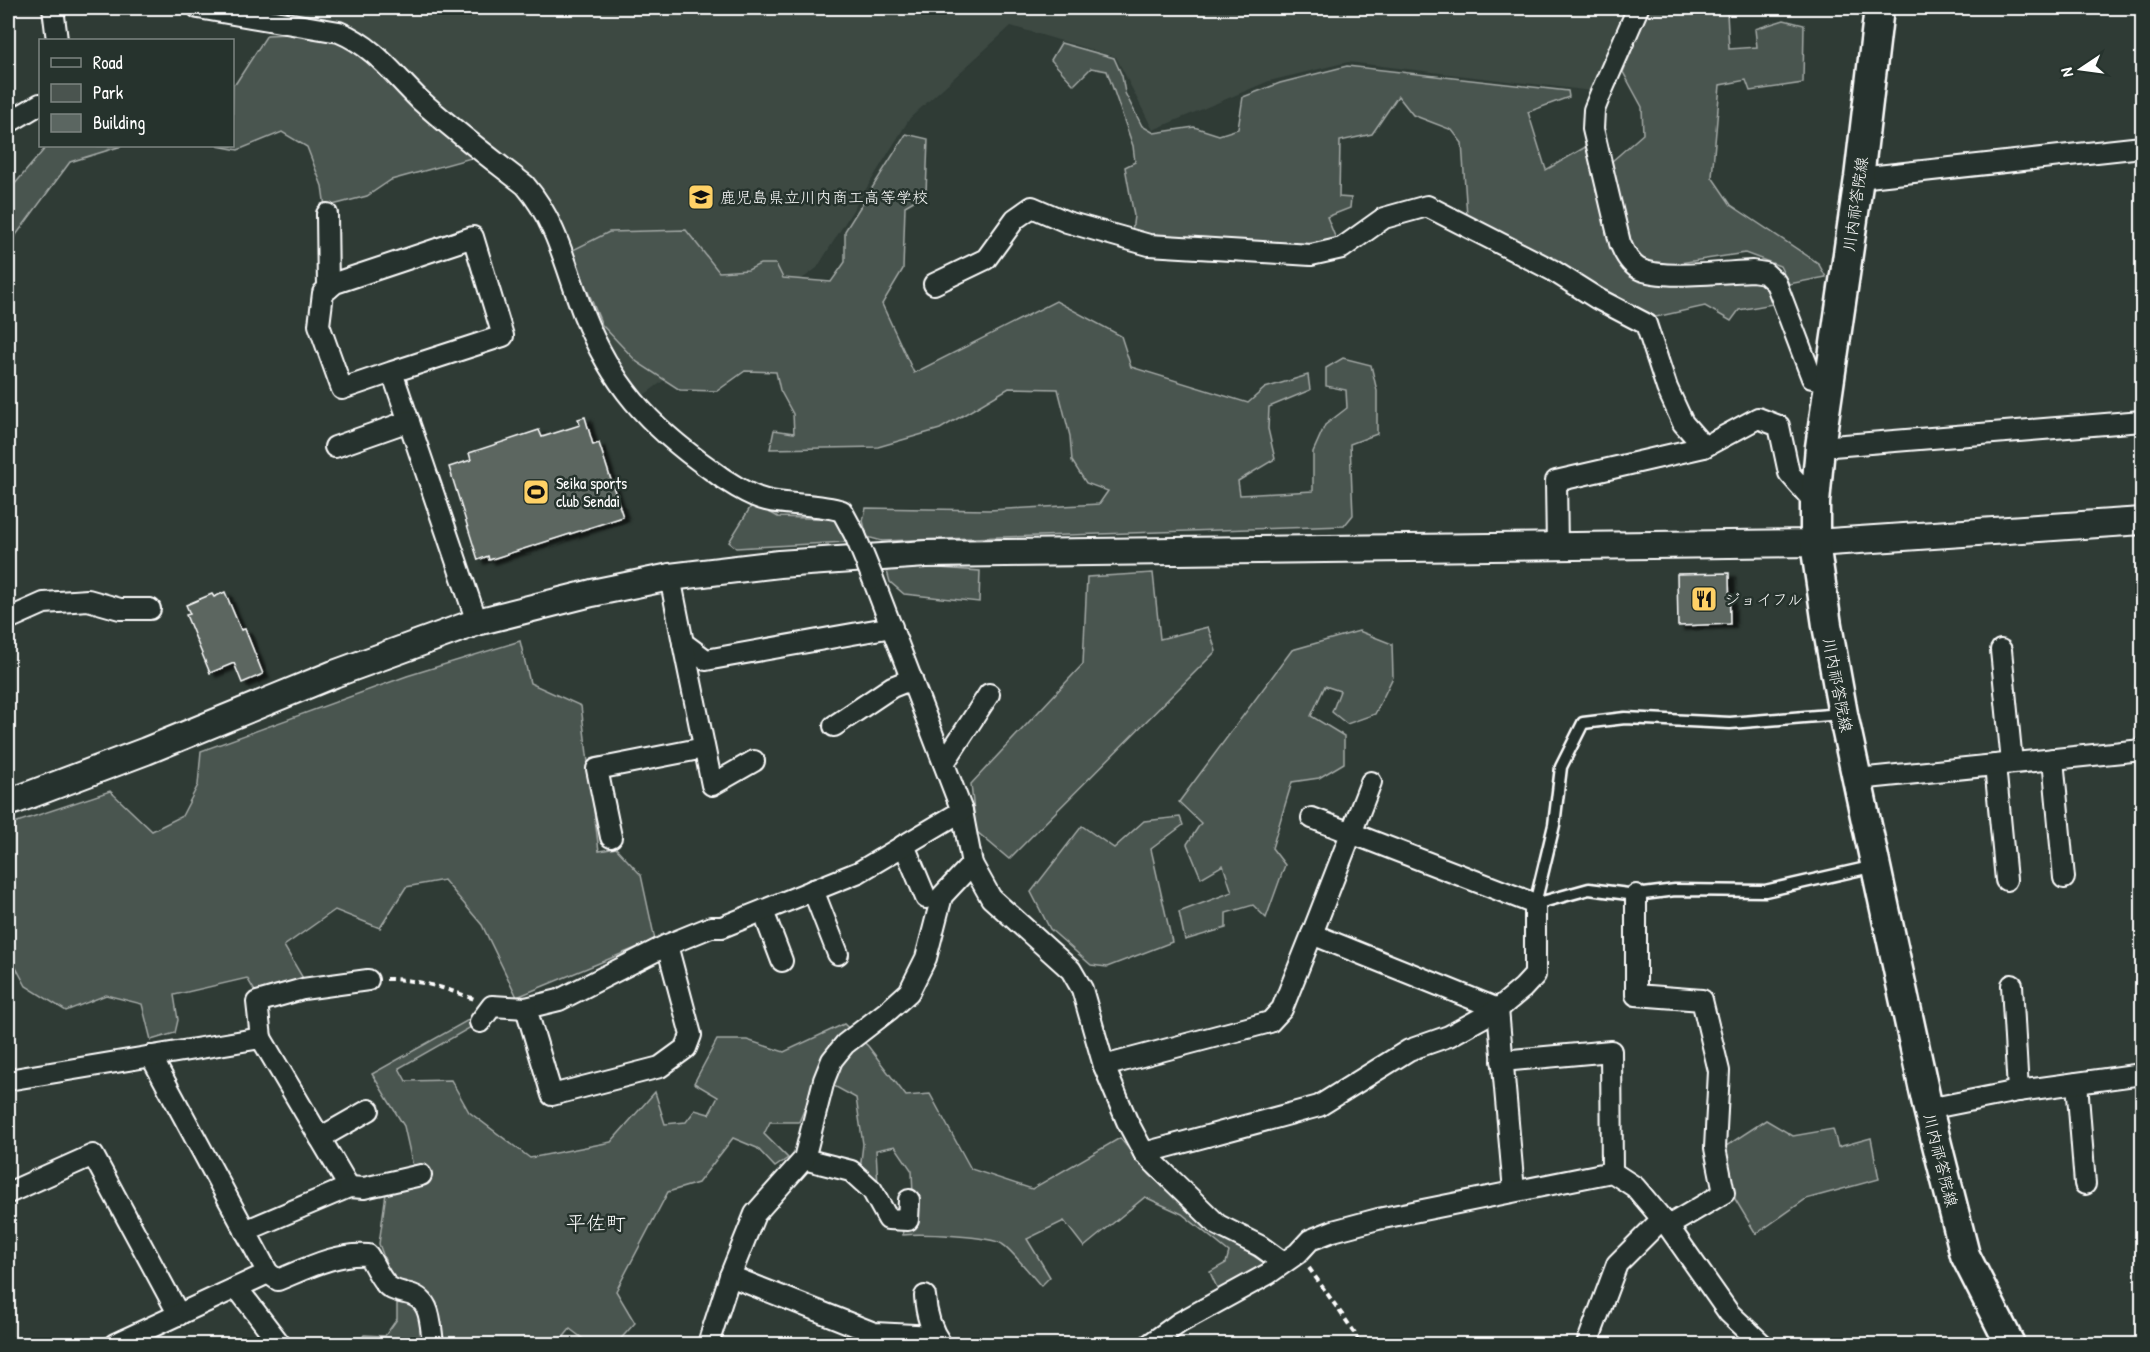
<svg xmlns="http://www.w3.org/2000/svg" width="2150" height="1352" viewBox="0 0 2150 1352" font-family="'Patrick Hand','Klee One',sans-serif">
  <defs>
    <filter id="shadow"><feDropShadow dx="6" dy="4" stdDeviation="1.5" flood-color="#0009"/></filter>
  </defs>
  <rect width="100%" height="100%" fill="#2f3b35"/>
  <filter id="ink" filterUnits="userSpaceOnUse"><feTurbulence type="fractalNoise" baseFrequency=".0167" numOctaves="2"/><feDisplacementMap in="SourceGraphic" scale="12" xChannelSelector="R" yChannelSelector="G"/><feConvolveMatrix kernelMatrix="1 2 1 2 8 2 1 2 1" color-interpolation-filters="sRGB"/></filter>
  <g filter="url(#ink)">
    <!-- built -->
    <polygon fill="#3c4842" points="225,8 1628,8 1592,91 1348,62 1269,81 1153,130 1116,57 1011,26 910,118 817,268 640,398 598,333 563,234 418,92 375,46"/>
    <!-- green -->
    <g fill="#4a544f" stroke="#a4aaa7" stroke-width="1.5">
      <polygon points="1649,8 1755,8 1727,13 1729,49 1757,47 1755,29 1784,20 1804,25 1803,83 1750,91 1746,80 1720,85 1712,177 1731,205 1818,263 1826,277 1789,284 1780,266 1745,253 1660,266 1640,257 1631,241 1611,162 1643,134 1642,107 1623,72"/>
      <polygon points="313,33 350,45 475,157 391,180 367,196 325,207 322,186 307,147 282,132 238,150 217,146 232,146 233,84 236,83 267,35"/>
      <polygon points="1061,43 1114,58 1122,76 1125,93 1142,126 1154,133 1194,127 1219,135 1238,129 1243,97 1280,83 1347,66 1568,91 1569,97 1528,112 1546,170 1589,145 1610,243 1620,263 1720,282 1758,281 1770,289 1773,304 1739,310 1731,321 1705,306 1656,317 1600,292 1467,216 1462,143 1452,130 1413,115 1398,96 1372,134 1340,141 1339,197 1351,198 1350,208 1327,217 1336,239 1315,245 1283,244 1159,238 1132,231 1134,216 1125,167 1135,162 1133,146 1107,71 1091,68 1074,85 1051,60"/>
      <polygon points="906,134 928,139 926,194 905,206 903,269 882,304 914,373 1056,301 1121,336 1131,367 1248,403 1265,388 1308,375 1310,390 1269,407 1268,429 1275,459 1238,481 1240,495 1313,491 1313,452 1325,425 1347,408 1346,390 1326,386 1326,368 1343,358 1371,365 1377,391 1377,434 1350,444 1353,515 1344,526 882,541 867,537 863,521 866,508 989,510 1099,504 1108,491 1086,483 1072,461 1070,436 1058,389 1009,388 940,429 878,447 770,449 774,430 794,433 793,414 780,390 776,372 745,371 717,391 680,390 637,362 602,325 571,251 609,232 686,230 719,272 748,270 760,264 776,264 783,278 831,282 845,262 845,231"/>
      <polygon points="47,146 122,146 70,162 16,235 8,270 8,192"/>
      <polygon points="753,503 778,517 838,519 846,542 736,548 729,542"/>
      <polygon points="885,564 980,571 979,602 904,594 890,582"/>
      <polygon points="1153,573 1160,639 1208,627 1216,651 1009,859 976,831 971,784 1083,664 1087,577"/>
      <polygon points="1359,631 1392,644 1393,677 1375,714 1347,724 1332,712 1340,691 1325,686 1311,716 1344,736 1344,763 1319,778 1292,782 1272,848 1285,865 1266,918 1253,905 1226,913 1226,928 1185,940 1179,912 1232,892 1223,865 1201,878 1187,844 1201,823 1179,802 1292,650"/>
      <polygon points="520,641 530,683 581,706 599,851 616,848 641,875 655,940 517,997 482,925 444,880 406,887 380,928 335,910 284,946 304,980 256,993 247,978 174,995 178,1020 175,1033 151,1040 142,1004 106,995 66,1011 26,986 8,953 8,825 110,791 152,831 182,816 198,785 201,751 407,676"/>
      <polygon points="1180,817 1183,825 1151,849 1172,942 1107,967 1091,965 1050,929 1031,892 1082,826 1114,848 1144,821"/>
      <path d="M470,1019L473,1026L399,1068L406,1081L451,1080L469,1112L530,1158L611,1142L655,1092L665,1124L686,1122L695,1110L709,1114L718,1097L694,1083L717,1040H747L784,1052L844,1024L868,1046L906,1096L930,1094L971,1169L1032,1189L1120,1138L1150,1175L1214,1231L1268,1265L1218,1290L1210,1272L1226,1263L1229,1252L1182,1214L1145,1197L1084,1247L1064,1221L1027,1239L1050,1277L1041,1286C1032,1276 1012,1250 1002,1244C990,1236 920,1233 903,1235L902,1227L914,1221L912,1171L895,1146L876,1150L878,1186L860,1170L863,1144L856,1098L818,1077L799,1122H770L764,1134L788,1158L775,1167L757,1148L733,1138L698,1183L668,1192L616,1291L635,1323L616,1344H590L570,1329L558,1344H442L438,1316L431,1294L414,1285L392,1279L379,1244L386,1193L417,1184L404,1126L372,1074Z"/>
      <polygon points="1766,1120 1793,1136 1833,1129 1838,1147 1871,1138 1879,1179 1806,1199 1756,1234 1735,1199 1726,1146"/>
      <polygon points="415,1302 423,1324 426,1344 358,1344 364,1335 385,1336 397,1319 397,1303"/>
    </g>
    <!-- building -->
    <g fill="#5b6661" stroke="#fff" stroke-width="1.5" filter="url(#shadow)">
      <polygon points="585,417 593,445 599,443 623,517 489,560 488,556 478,560 449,467 471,460 469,453 539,430 542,437 580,425 578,419"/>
      <polygon points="1729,573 1730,624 1678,626 1677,574"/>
      <polygon points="225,592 241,630 245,629 263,674 242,683 234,663 210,673 186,615 190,614 186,605 212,594 214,597"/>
    </g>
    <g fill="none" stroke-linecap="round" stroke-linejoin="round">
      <defs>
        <polyline id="service" points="1841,714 1730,723 1625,718 1583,723 1561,767 1554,825 1535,904 1589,889 1636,895 1675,890 1765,891 1875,866"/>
        <g id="minor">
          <polyline points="53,8 57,40"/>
          <path d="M198,8L339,32C375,47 393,74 420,100C453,130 489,157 525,185C557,222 566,268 583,313C611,384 648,425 710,469C724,480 749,496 766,500C790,506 818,503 842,511L855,535"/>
          <path d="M1638,8L1600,95L1594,110L1593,129L1620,243C1624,253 1629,263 1639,269C1661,280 1725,272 1752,271L1765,273L1776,283L1812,378L1829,381"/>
          <polyline points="8,123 40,104"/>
          <polyline points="1859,178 2142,147"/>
          <polyline points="327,214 328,289"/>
          <polyline points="934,284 986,259 1015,219 1032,207 1067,222 1149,245 1311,255 1342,248 1384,218 1427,206 1552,270 1598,299 1646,324 1667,388 1683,423 1704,447"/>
          <polyline points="392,372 503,336 473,237 335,283 323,293 319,325 342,389 392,372 477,622"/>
          <polyline points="335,447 409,421"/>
          <polyline points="1820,447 2142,421"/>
          <polyline points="1557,547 1556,481 1704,447 1758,418 1779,426 1789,473 1815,503"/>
          <polyline points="670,577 683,643 706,660 892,627"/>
          <polyline points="873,579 962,811 972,864 991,898 1071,970 1082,989 1104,1066 1127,1121 1144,1153 1218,1225 1260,1246 1282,1262"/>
          <polyline points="8,619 44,603 88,600 120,609 150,609"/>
          <polyline points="683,643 712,785 754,761"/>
          <polyline points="2001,650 2012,763"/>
          <polyline points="834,726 892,687 912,679"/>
          <polyline points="2053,759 2064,878"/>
          <polyline points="944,763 989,694"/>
          <polyline points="1995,765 2006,880"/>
          <polyline points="1858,779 2142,750"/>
          <polyline points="1312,818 1535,904 1535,975 1523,988 1498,1009 1312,934 1371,782"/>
          <polyline points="611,837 597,769 704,748"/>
          <polyline points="904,845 926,898"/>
          <polyline points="813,890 838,954"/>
          <polyline points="1636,895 1636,995 1702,1000 1719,1071 1715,1148 1724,1193 1668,1226"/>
          <polyline points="763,911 782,961"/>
          <polyline points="667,945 559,1000 526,1008 552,1095 660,1067 686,1048 691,1035 667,945 711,927 722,927 859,872 962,811"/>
          <polyline points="2012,985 2018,1091"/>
          <polyline points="480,1022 492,1006 526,1008"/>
          <polyline points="261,1038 257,1002 303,989 368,980"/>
          <path d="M151,1056L268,1273L278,1280C305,1269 338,1252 368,1255C374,1264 378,1275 385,1283C390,1290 398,1291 405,1293C432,1297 430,1322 433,1344"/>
          <polyline points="1502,1061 1611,1051 1612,1172"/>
          <polyline points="1104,1066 1270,1022 1282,1009 1312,934"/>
          <polyline points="8,1080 261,1038 349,1187 245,1231"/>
          <polyline points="2077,1083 2085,1184"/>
          <polyline points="1928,1109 2018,1091 2142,1074"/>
          <polyline points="320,1138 369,1110"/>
          <polyline points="1144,1153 1319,1106 1409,1050 1449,1036 1498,1009 1514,1191"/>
          <polyline points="804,1159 851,1171 872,1190 888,1219 908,1220 909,1200"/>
          <polyline points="349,1187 364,1188 421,1175"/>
          <polyline points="8,1193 93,1155 179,1315"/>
          <polyline points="730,1276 874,1333 935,1336"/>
          <polyline points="237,1288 280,1344"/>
          <path d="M925,1296C926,1313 931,1330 941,1344"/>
          <polyline points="115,1344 268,1273"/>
          <polyline points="708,1344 730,1276 755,1214 804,1159 824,1080 832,1060 845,1044 889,1010 909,992 926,958 942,896 972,864"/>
          <polyline points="1150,1344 1179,1323 1268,1274 1298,1253 1310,1240 1333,1231 1378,1219 1612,1172 1635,1187 1668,1226 1729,1313 1762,1344"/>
          <polyline points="1587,1344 1617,1264 1662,1219"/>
        </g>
        <polyline id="tertiary" points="8,803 146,751 334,674 477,622 592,593 670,577 779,564 926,554 1815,543 2142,521"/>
        <polyline id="secondary" points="1879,8 1859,178 1820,447 1815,503 1815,543 1827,625 1843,714 1928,1109 1965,1255 2010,1344"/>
      </defs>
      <!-- service casing -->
      <use href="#service" stroke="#fff" stroke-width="15"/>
      <!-- minor casing -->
      <use href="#minor" stroke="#fff" stroke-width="24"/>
      <!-- tertiary casing -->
      <use href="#tertiary" stroke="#fff" stroke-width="30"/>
      <!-- secondary casing -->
      <use href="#secondary" stroke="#fff" stroke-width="33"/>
      <!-- path -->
      <g stroke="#fff" stroke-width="4" stroke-dasharray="6 4.5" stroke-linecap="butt">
        <path d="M386,979C417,979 445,988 474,999"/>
        <polyline points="1309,1268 1355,1333 1360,1344"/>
      </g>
      <!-- service -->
      <use href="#service" stroke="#26332d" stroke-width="10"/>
      <!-- minor -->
      <use href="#minor" stroke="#26332d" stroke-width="20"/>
      <!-- tertiary -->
      <use href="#tertiary" stroke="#26332d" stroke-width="26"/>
      <!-- secondary -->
      <use href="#secondary" stroke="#26332d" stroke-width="28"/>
      <defs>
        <polyline id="minor-bridge" points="855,535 873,579"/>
      </defs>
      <!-- minor-bridge casing -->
      <use href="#minor-bridge" stroke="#fff" stroke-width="24" stroke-linecap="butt"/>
      <!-- minor-bridge -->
      <use href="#minor-bridge" stroke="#26332d" stroke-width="20"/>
    </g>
  </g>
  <!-- icons -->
  <defs>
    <symbol id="school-square" viewBox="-11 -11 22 22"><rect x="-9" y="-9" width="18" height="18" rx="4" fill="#ffd166" stroke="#26332d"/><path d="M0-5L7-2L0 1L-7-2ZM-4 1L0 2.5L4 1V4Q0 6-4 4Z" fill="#111"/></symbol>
    <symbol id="stadium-square" viewBox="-11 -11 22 22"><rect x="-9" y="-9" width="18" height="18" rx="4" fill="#ffd166" stroke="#26332d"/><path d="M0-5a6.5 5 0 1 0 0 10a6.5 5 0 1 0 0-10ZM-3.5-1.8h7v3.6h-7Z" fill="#111"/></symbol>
    <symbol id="restaurant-square" viewBox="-11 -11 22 22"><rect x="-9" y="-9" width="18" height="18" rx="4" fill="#ffd166" stroke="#26332d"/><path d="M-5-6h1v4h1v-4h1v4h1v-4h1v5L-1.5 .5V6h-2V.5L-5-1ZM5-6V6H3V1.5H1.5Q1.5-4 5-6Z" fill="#111"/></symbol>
  </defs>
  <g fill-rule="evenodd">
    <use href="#school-square" x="686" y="182" width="30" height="30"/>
    <use href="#stadium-square" x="521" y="477" width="30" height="30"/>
    <use href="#restaurant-square" x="1689" y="584" width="30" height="30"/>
  </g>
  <g text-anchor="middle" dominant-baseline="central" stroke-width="5" stroke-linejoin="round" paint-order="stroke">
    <!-- poi labels -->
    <g font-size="16" fill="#fff" stroke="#26332d" text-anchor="start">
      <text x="720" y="197">鹿児島県立川内商工高等学校</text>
      <text x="556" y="483">Seika sports<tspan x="556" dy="18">club Sendai</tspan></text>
      <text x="1724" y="599">ジョイフル</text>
    </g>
    <!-- street labels -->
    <g font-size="16" fill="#fff" stroke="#26332d">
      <text transform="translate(1855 204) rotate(-82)">川内祁答院線</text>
      <text transform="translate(1838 685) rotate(79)">川内祁答院線</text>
      <text transform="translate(1941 1160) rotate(76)">川内祁答院線</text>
    </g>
    <!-- quarter labels -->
    <g font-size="20" fill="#fff" stroke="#26332d">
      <text x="596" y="1222">平佐町</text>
    </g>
  </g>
  <!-- margin -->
  <rect width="2150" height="1352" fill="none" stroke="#26332d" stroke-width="30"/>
  <rect x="15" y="15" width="2120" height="1322" fill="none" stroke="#fff" stroke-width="2" filter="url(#ink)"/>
  <!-- legend -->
  <rect x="39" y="39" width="195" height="108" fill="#26332d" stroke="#7d8581" stroke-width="1.5"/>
  <rect x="51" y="58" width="30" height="9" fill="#26332d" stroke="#7d8581" stroke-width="1.5"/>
  <text x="93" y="69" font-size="18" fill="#ffffff">Road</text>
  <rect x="51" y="84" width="30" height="18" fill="#4a544f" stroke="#7d8581" stroke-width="1.5"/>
  <text x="93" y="99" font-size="18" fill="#ffffff">Park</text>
  <rect x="51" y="114" width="30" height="18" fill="#5b6661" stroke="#7d8581" stroke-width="1.5"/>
  <text x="93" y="129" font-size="18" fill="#ffffff">Building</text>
  <!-- north arrow -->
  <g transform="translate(2081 69) rotate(257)" stroke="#26332d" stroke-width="4.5" paint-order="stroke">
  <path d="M0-4.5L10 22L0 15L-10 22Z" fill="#ffffff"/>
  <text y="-9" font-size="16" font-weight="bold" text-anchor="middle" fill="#ffffff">N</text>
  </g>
</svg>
